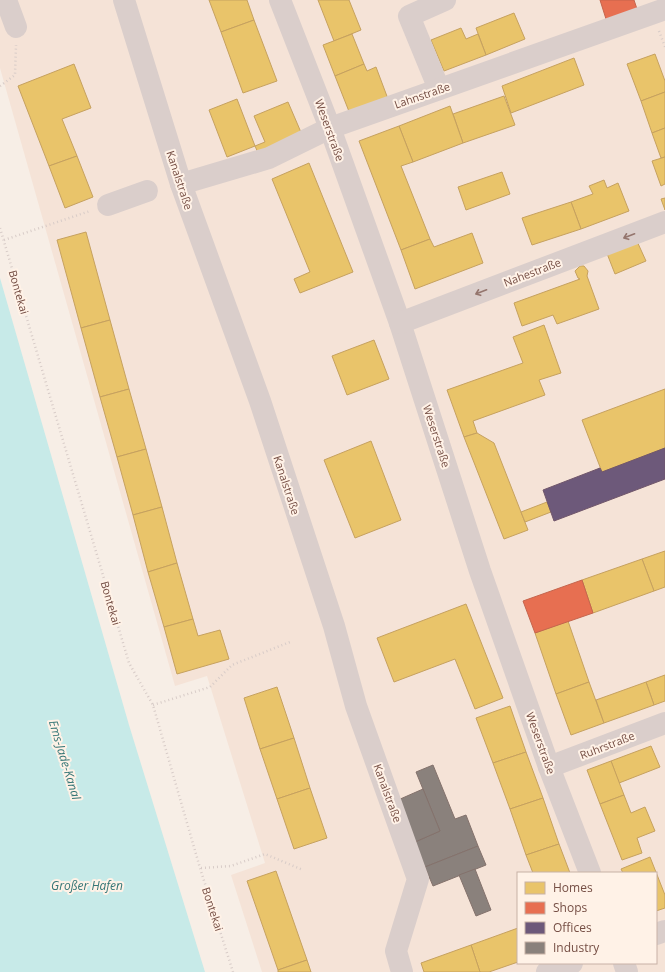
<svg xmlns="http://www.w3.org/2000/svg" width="665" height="972" viewBox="0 0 665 972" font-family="'Open Sans',sans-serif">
  <rect width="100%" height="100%" fill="#f7eee6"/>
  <!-- residential -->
  <path fill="#f5e3d7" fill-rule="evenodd" d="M0,0H665V972H262L231,875L265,863L207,676L175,686L0,68ZM518,873H656V963H518Z"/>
  <!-- water -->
  <polygon fill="#c7eae8" points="0,278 129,725 205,972 0,972"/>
  <!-- homes -->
  <g fill="#e9c46a" stroke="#c6a15f">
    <polygon points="209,0 247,0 254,20 221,32"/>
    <polygon points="318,0 349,0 361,30 334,41"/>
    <polygon points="514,13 525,39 486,55 476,28"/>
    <polygon points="254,20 277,81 243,93 221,32"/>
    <polygon points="461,28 466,39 478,34 486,55 444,71 431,40"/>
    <polygon points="352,34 364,64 335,76 323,45"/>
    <polygon points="655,54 665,81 665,92 641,101 627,64"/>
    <polygon points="574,58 584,85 511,113 502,86"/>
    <polygon points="74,64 91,108 62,119 77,156 49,166 18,86"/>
    <polygon points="364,64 367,71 376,67 388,99 350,114 335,76"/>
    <polygon points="665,92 665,128 652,133 641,101"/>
    <polygon points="504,96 515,125 463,143 453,114"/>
    <polygon points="237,99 255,146 227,157 209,110"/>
    <polygon points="288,102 303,137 259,155 255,146 265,142 254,116"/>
    <polygon points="450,106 463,143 413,162 399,126"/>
    <polygon points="399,126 413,162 401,166 430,239 401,250 359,141"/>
    <polygon points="665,128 665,157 661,158 652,133"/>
    <polygon points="77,156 93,197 65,208 49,166"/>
    <polygon points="665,157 665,184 661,186 652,161"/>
    <polygon points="309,163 353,272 300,293 294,279 310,272 272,179"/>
    <polygon points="502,172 510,194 466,210 458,187"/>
    <polygon points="604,180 607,188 618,183 629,211 581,229 571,202 593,194 589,186"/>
    <polygon points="665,198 665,210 661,199"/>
    <polygon points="571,202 581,229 532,245 522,218"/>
    <polygon points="86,232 110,320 81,328 57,240"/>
    <polygon points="472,233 483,263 415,289 401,250 430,239 434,247"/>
    <polygon points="636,239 646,261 615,274 606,251"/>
    <polygon points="580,266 584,266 588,271 587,276 599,309 557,324 553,315 522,326 514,303 580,279 578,278 575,271"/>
    <polygon points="110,320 129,389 100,397 81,328"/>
    <polygon points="544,325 561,373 539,380 545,395 473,421 477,433 464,437 447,390 523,363 513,337"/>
    <polygon points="374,340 389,379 347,395 332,356"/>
    <polygon points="129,389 146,449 117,457 100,397"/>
    <polygon points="665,389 665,448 602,472 582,420"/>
    <polygon points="477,433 494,443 528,530 504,539 464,437"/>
    <polygon points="371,441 401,520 355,538 324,460"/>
    <polygon points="146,449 162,507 133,515 117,457"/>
    <polygon points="547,502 551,512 525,522 521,512"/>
    <polygon points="162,507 177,563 148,572 133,515"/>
    <polygon points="665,551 665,587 654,591 642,559"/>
    <polygon points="642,559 654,591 593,613 582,580"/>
    <polygon points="177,563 193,619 164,627 148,572"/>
    <polygon points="466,604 503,698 475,709 455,659 394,682 377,638"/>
    <polygon points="193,619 198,636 220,630 229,659 177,674 164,627"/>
    <polygon points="568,621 589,682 556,694 535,633"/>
    <polygon points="665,675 665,701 654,705 646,682"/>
    <polygon points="589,682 604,723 571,735 556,694"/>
    <polygon points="646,682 654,705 604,723 596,700"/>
    <polygon points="277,687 294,738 260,749 244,698"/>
    <polygon points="510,706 526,752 493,763 476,718"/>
    <polygon points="294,738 310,788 277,799 260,749"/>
    <polygon points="651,746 660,767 619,783 611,761"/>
    <polygon points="526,752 543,798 510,809 493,763"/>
    <polygon points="611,761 624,795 600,804 587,770"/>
    <polygon points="310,788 327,838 294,849 277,799"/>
    <polygon points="624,795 631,813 645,807 655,831 637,838 642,853 622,860 600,804"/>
    <polygon points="543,798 559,844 526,855 510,809"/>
    <polygon points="559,844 570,873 533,873 526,855"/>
    <polygon points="650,857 665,895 665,908 656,911 656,873 623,873 621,869"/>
    <polygon points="276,871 307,960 278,970 247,881"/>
    <polygon points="518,928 518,962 489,972 480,972 471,945"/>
    <polygon points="471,945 480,972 424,972 421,963"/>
    <polygon points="307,960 311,972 278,972 278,970"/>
  </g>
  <!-- shops -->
  <g fill="#e76f51" stroke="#c5654d">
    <polygon points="600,0 634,0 637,9 606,19"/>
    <polygon points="582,580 593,613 535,633 523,601"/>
  </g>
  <!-- offices -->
  <polygon fill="#6d597a" stroke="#70566a" points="665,448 665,479 554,521 543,490 600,468 602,472"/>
  <!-- industry -->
  <g fill="#8a817c" stroke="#84726c">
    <polygon points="433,765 455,819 466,815 478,846 425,867 415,842 440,831 416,772"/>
    <polygon points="423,789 440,831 415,842 398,800"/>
    <polygon points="478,846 486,865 433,886 425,867"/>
    <polygon points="475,869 491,910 476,916 459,875"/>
  </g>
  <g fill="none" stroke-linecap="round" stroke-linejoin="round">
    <!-- path -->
    <g stroke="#d8ccc8" stroke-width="2.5" stroke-dasharray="1 3" stroke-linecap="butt">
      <polyline points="659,31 665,47"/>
      <polyline points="0,86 15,75 16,45"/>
      <polyline points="0,228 129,663 153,705 200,868 233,972"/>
      <polyline points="4,240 90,211"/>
      <polyline points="153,705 210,687 232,665 290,642"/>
      <polyline points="201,868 231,866 265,854 303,870"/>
    </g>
    <!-- minor -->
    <g stroke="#dacecb" stroke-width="22">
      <polyline points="6,0 16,27"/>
      <polyline points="124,0 181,184 260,401 334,626 356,706 418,879 396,951 402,972"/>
      <polyline points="280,0 330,128 400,323 480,571 549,767 590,873"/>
      <polyline points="439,89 409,16 445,0"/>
      <polyline points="181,184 269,158 330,128 665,9"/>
      <polyline points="108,205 147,191"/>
      <polyline points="400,323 665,222"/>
      <polyline points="549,767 665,723"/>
      <polyline points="656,934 665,931"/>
      <polyline points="624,963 627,972"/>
      <polyline points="547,972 572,963"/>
    </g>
  </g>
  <!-- one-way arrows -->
  <defs><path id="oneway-shaft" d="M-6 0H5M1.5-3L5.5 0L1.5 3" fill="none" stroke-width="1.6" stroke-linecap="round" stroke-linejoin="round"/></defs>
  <g stroke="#94756d">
    <use href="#oneway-shaft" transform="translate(629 236) rotate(159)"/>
    <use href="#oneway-shaft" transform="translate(481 292) rotate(159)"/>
  </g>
  <g text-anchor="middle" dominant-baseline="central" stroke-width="4" stroke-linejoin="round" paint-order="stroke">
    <!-- street labels -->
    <g font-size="11" fill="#764f45" stroke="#fff2e7">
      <text transform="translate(422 95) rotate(-19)">Lahnstraße</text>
      <text transform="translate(330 130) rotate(70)">Weserstraße</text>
      <text transform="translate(180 180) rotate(72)">Kanalstraße</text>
      <text transform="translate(532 272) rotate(-21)">Nahestraße</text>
      <text transform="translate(19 292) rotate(74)">Bontekai</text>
      <text transform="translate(437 436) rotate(72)">Weserstraße</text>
      <text transform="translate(287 485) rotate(72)">Kanalstraße</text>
      <text transform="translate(111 603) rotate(74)">Bontekai</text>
      <text transform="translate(541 743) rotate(70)">Weserstraße</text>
      <text transform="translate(607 745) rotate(-21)">Ruhrstraße</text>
      <text transform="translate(388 793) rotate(70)">Kanalstraße</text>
      <text transform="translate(213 909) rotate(72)">Bontekai</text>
    </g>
    <!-- water labels -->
    <g font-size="12" font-style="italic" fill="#357676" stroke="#fff2e7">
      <text transform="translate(65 760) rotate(73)">Ems-Jade-Kanal</text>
      <text x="87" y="885">Großer Hafen</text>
    </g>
  </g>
  <!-- legend -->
  <rect x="517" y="872" width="140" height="92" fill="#fff2e7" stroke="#c8b1a6"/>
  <rect x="525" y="882" width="20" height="12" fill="#e9c46a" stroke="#c8b1a6"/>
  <text x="553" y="892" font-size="12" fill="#764f45">Homes</text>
  <rect x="525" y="902" width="20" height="12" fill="#e76f51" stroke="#c8b1a6"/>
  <text x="553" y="912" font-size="12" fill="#764f45">Shops</text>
  <rect x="525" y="922" width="20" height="12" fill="#6d597a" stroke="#c8b1a6"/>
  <text x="553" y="932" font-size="12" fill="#764f45">Offices</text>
  <rect x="525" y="942" width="20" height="12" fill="#8a817c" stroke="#c8b1a6"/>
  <text x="553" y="952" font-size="12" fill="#764f45">Industry</text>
</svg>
